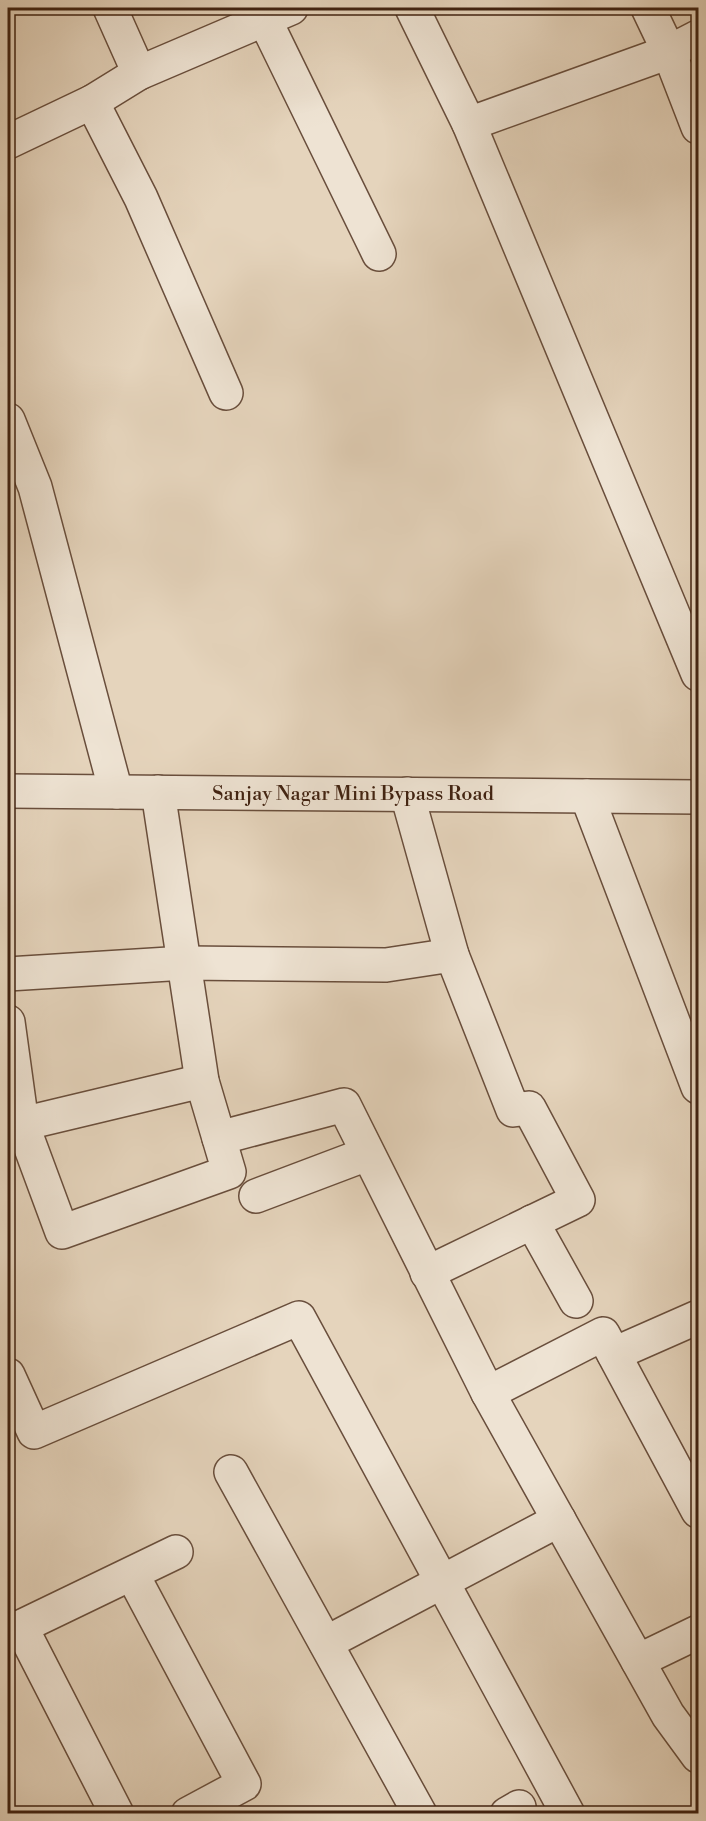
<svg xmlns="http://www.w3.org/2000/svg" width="706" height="1821" viewBox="0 0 706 1821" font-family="'Libre Bodoni',serif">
  <rect width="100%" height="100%" fill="#e5d4bc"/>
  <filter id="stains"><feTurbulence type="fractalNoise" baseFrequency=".00333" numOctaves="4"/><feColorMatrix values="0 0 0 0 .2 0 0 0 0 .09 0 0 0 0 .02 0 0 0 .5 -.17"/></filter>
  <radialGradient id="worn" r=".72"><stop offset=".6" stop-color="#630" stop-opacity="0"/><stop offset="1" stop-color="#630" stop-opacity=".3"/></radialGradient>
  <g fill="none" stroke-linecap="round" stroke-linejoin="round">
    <defs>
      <g id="minor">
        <polyline points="110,8 139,73"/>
        <polyline points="259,8 379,254"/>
        <polyline points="412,8 469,124 698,674"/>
        <polyline points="648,8 669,52 698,127"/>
        <polyline points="92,102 141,198 226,393"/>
        <polyline points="469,124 669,52 698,37"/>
        <polyline points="8,142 92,102 139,73 291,8"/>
        <polyline points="8,420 35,487 116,792"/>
        <polyline points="8,791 698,797"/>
        <polyline points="407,794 452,955 513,1110 529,1108 578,1200 427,1273"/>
        <polyline points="587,796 698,1087"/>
        <polyline points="8,974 185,963 386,965 452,955"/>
        <polyline points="8,1022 22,1124 62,1232 229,1172 202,1081 158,792"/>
        <polyline points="22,1124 202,1081"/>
        <polyline points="219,1138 344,1105 488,1393 668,1715 698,1756"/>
        <polyline points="256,1196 367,1154"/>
        <polyline points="532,1222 576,1301"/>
        <polyline points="614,1354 698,1317"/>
        <polyline points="8,1375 34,1432 299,1318 568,1814"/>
        <polyline points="488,1393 603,1334 698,1511"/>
        <polyline points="231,1472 420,1814"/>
        <polyline points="132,1574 244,1784 188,1814"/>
        <polyline points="21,1627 117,1814"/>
        <polyline points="8,1633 176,1552"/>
        <polyline points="326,1643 559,1520"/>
        <polyline points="638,1661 698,1632"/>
        <polyline points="507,1814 519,1807"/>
      </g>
    </defs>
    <!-- minor casing -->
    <use href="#minor" stroke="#694e3c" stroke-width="36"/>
    <!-- minor -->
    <use href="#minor" stroke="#eee3d3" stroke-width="33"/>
  </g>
  <g text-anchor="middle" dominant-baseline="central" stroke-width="5" stroke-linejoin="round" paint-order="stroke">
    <!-- street labels -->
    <g font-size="20" fill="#402211" stroke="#eee3d3">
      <text x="353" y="794">Sanjay Nagar Mini Bypass Road</text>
    </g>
  </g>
  <!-- margin -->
  <rect width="706" height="1821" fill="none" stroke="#e5d4bc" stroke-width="30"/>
  <rect x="9" y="9" width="688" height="1803" fill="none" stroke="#402211" stroke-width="3"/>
  <rect x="15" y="15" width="676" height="1791" fill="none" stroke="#402211" stroke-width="1.5"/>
  <rect width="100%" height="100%" filter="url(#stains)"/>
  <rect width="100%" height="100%" fill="url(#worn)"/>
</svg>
